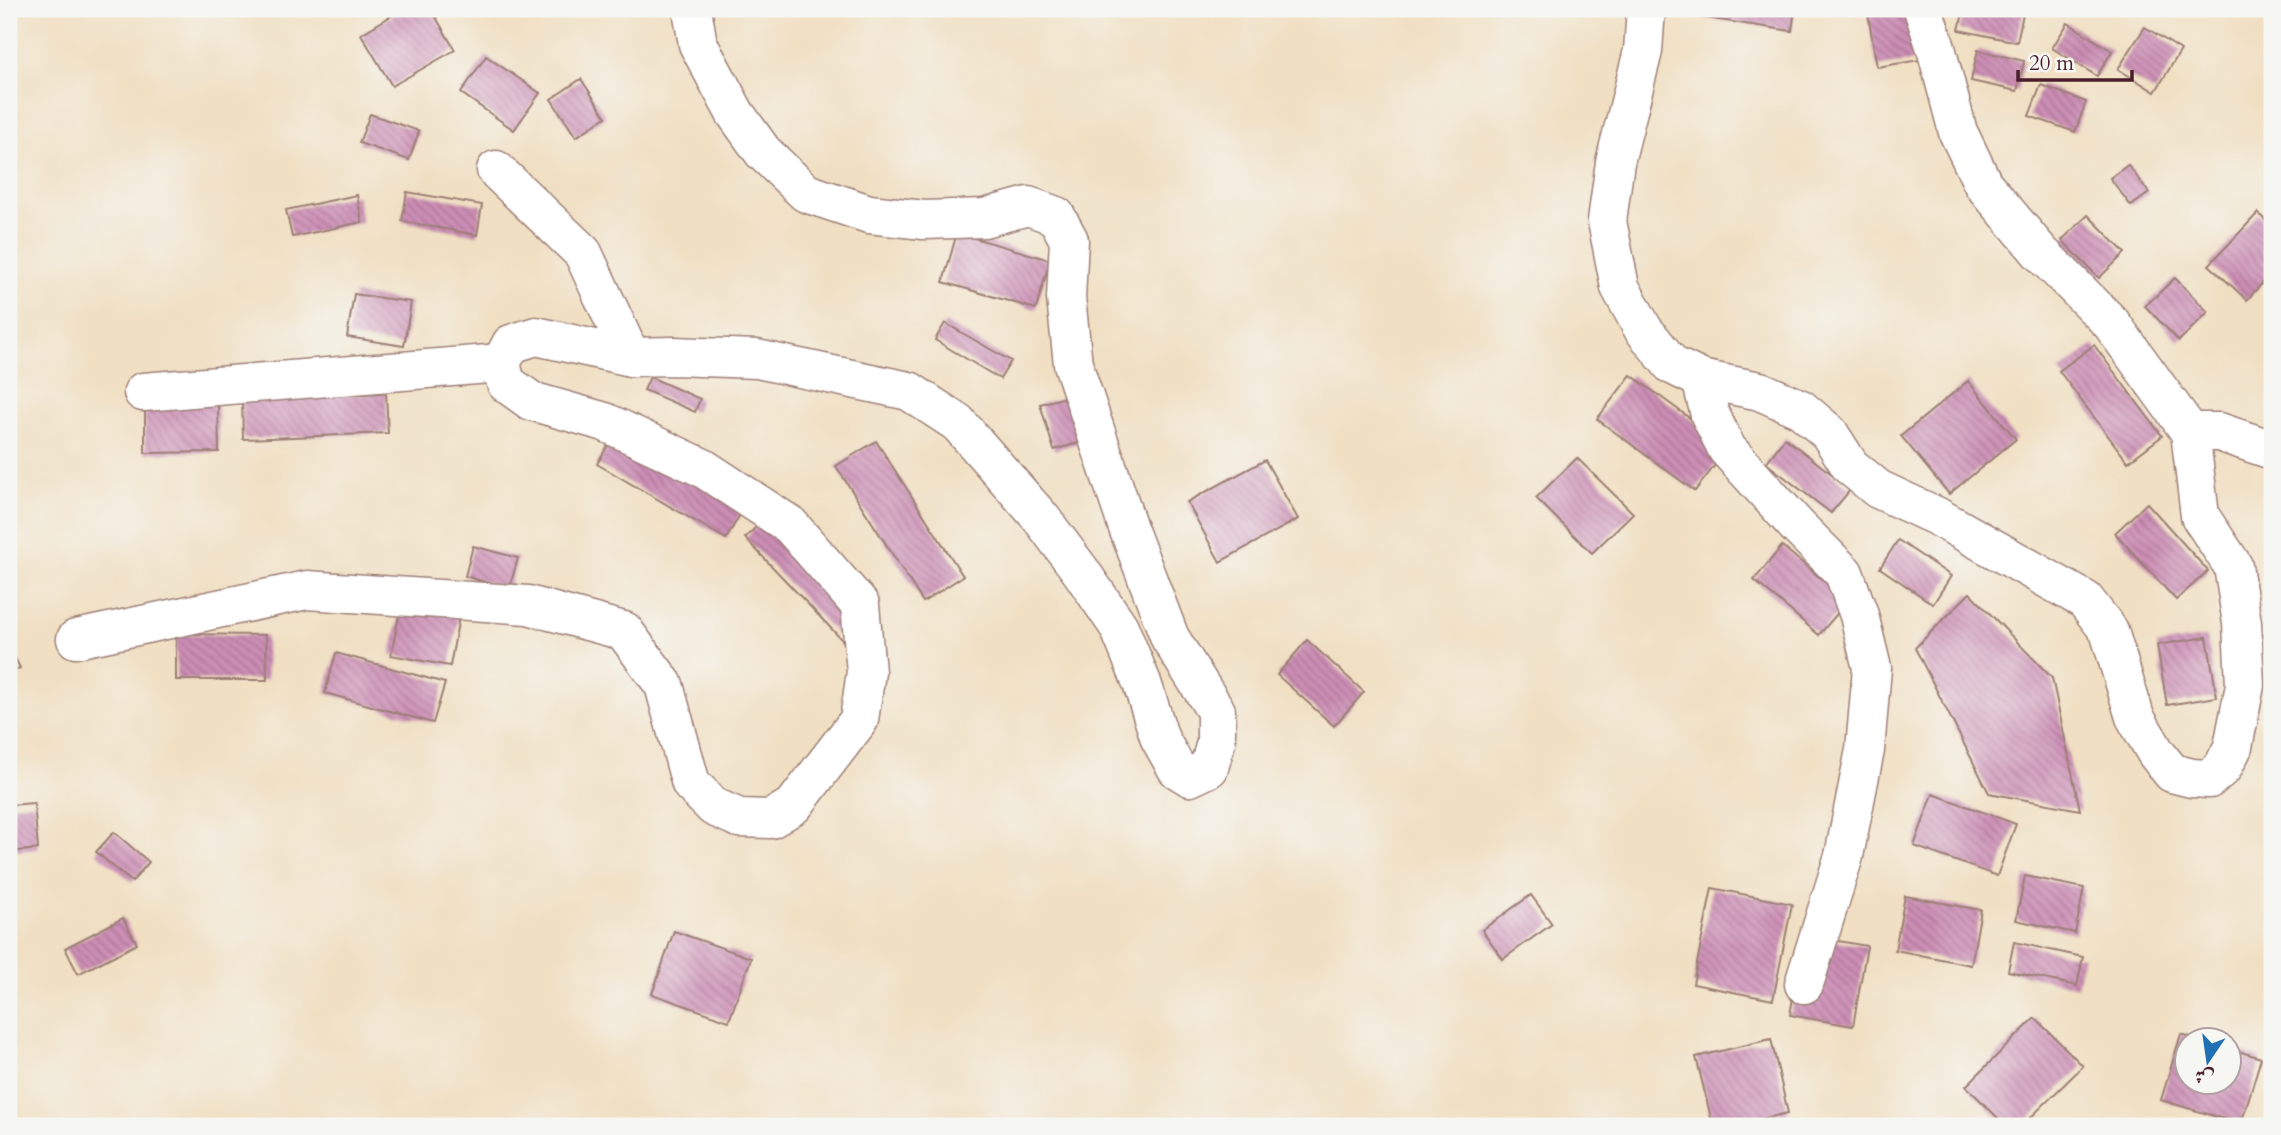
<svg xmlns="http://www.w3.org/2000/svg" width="2281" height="1135" viewBox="0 0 2281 1135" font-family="Cardo,Amiri,serif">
  <defs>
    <pattern id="building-back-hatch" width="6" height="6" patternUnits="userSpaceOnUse" patternTransform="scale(1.75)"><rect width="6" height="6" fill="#cc8eb5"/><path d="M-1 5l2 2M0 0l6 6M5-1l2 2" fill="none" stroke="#a87393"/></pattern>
  </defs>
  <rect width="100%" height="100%" fill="#f6f6f2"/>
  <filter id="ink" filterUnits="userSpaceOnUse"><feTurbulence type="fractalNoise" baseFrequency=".0143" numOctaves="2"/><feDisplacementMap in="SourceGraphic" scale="14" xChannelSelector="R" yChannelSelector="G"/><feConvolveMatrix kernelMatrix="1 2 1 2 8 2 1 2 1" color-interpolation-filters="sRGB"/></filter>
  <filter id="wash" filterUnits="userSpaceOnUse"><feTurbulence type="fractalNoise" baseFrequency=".00686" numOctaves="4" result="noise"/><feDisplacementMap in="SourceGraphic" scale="28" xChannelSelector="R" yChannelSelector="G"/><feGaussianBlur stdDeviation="1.57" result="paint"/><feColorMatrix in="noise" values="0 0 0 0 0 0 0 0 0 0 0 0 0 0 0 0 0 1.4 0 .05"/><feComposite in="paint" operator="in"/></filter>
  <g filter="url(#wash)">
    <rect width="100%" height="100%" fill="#f0dfc2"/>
    <g id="blocks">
      <!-- building -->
      <g fill="url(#building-back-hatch)">
        <polygon points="403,9 431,9 455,50 392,86 361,34"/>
        <polygon points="1700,9 1795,9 1792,31 1699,17"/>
        <polygon points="1899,9 1917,9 1926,59 1877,67 1868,14"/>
        <polygon points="1964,9 2024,9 2017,42 1959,30"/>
        <polygon points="2068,23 2112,51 2097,76 2052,48"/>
        <polygon points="2145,27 2181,50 2155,92 2118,69"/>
        <polygon points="1978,50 2024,61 2017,91 1971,81"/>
        <polygon points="486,56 540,93 514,130 461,93"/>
        <polygon points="581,79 606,117 576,137 551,99"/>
        <polygon points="2041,85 2086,102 2075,132 2029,116"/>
        <polygon points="370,114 419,131 409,160 359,143"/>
        <polygon points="2128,165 2149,193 2131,206 2110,178"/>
        <polygon points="407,192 482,205 477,235 402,221"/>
        <polygon points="357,195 362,222 292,237 286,210"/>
        <polygon points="2258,213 2272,227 2272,272 2247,300 2209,265"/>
        <polygon points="2088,215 2125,253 2099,278 2062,240"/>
        <polygon points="957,233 1050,260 1036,309 943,282"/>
        <polygon points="2175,278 2208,312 2179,341 2145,306"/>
        <polygon points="354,294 411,302 404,346 347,337"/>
        <polygon points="945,323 1011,361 1000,379 935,340"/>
        <polygon points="2094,345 2162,436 2128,462 2059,371"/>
        <polygon points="1631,375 1729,447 1695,491 1597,419"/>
        <polygon points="650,377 700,399 695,412 644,390"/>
        <polygon points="1968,381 2016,439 1949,494 1901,436"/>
        <polygon points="386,393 388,433 243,439 242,398"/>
        <polygon points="1069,396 1082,442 1054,450 1040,404"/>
        <polygon points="218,404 219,452 145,453 145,405"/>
        <polygon points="617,430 745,506 726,539 597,464"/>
        <polygon points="1785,438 1851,489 1831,513 1766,463"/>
        <polygon points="876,441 963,576 923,602 836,466"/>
        <polygon points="1577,458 1633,513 1592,553 1536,498"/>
        <polygon points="1265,460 1298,519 1220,562 1187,502"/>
        <polygon points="2147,503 2208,571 2176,600 2115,533"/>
        <polygon points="761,522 861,626 844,642 745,538"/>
        <polygon points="1898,540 1951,576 1933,604 1880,568"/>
        <polygon points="473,546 518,558 509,589 465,576"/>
        <polygon points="1782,546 1848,601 1819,635 1754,580"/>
        <polygon points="1970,593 2052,678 2080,810 1989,793 1915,648"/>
        <polygon points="401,606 459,617 450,666 391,655"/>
        <polygon points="176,634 266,635 267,680 176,680"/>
        <polygon points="2207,637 2217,697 2167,705 2157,645"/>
        <polygon points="1307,640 1364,692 1334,726 1277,675"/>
        <polygon points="9,646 20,668 9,673"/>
        <polygon points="336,653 445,683 433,723 325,693"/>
        <polygon points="1933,794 2016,824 1997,876 1914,846"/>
        <polygon points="34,803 38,849 9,852 9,805"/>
        <polygon points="114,832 149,862 132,882 96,852"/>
        <polygon points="2025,876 2084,888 2075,933 2016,920"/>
        <polygon points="1712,888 1792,904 1773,1000 1693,984"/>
        <polygon points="1531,895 1552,924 1503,959 1482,930"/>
        <polygon points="1905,896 1981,910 1971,965 1895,950"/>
        <polygon points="123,918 137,944 78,974 65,948"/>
        <polygon points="674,931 751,958 729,1021 652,994"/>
        <polygon points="1804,935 1867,946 1853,1026 1790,1015"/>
        <polygon points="2014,942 2083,957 2077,986 2008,971"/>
        <polygon points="2035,1018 2083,1066 2022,1126 2006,1126 1966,1086"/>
        <polygon points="2181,1034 2201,1040 2186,1040 2186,1082 2228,1082 2228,1048 2261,1058 2241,1124 2161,1100"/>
        <polygon points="1771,1039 1788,1113 1731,1126 1713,1126 1696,1057"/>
      </g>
    </g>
  </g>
  <g filter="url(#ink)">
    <use href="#blocks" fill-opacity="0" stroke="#9d7f76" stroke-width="2"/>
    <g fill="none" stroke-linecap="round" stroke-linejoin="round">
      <defs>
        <g id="minor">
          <polyline points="1646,9 1643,51 1615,162 1607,221 1620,287 1643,329 1672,365 1701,379 1760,391 1801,409 1829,433 1850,466 1878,489 1936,516 2085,600 2109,631 2135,717 2156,753 2172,773 2192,778 2209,779 2223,767 2233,747 2245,685 2242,623 2233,566 2200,516 2190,432 2111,323 2040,252 1983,184 1958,132 1936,48 1923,9"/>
          <polyline points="496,170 583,253 631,357"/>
          <polyline points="1701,379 1710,415 1727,449 1798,527 1844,573 1859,615 1872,668 1865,750 1844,856 1804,984"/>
          <polyline points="143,392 501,363"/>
          <polyline points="2190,432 2219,432 2272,450"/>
          <polyline points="76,639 307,590 528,605 624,631 664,685 691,784 714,807 739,818 771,819 794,805 859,720 866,672 860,605 790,525 703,468 605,422 531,401 506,383 501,363 511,344 536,336 631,357 672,356 757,359 909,391 958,423 1041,518 1080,570 1119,627 1142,683 1160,739 1177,769 1190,777 1209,768 1216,742 1216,711 1170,638 1128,528 1073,364 1066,298 1069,240 1056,216 1028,206 984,218 924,220 869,214 806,193 763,152 735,113 698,44 692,9"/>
        </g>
      </defs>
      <!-- minor casing -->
      <use href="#minor" stroke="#9d7f76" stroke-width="41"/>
      <!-- minor -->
      <use href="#minor" stroke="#fff" stroke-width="38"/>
    </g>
  </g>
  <!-- margin -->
  <rect width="2281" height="1135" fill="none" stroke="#f6f6f2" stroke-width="35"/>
  <!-- north arrow -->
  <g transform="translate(2208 1061) rotate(193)"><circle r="33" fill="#f6f6f2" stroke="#b1a0a2" stroke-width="2"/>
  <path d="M0-5L12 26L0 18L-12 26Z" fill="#1f6fb2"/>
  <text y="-10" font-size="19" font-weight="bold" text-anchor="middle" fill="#4a1f2b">ش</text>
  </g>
  <!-- scale -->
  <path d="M2018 70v10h114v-10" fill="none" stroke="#4a1f2b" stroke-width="3.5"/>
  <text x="2029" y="70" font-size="21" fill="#4a1f2b" stroke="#f6f6f2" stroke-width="5" paint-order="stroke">20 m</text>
</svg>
